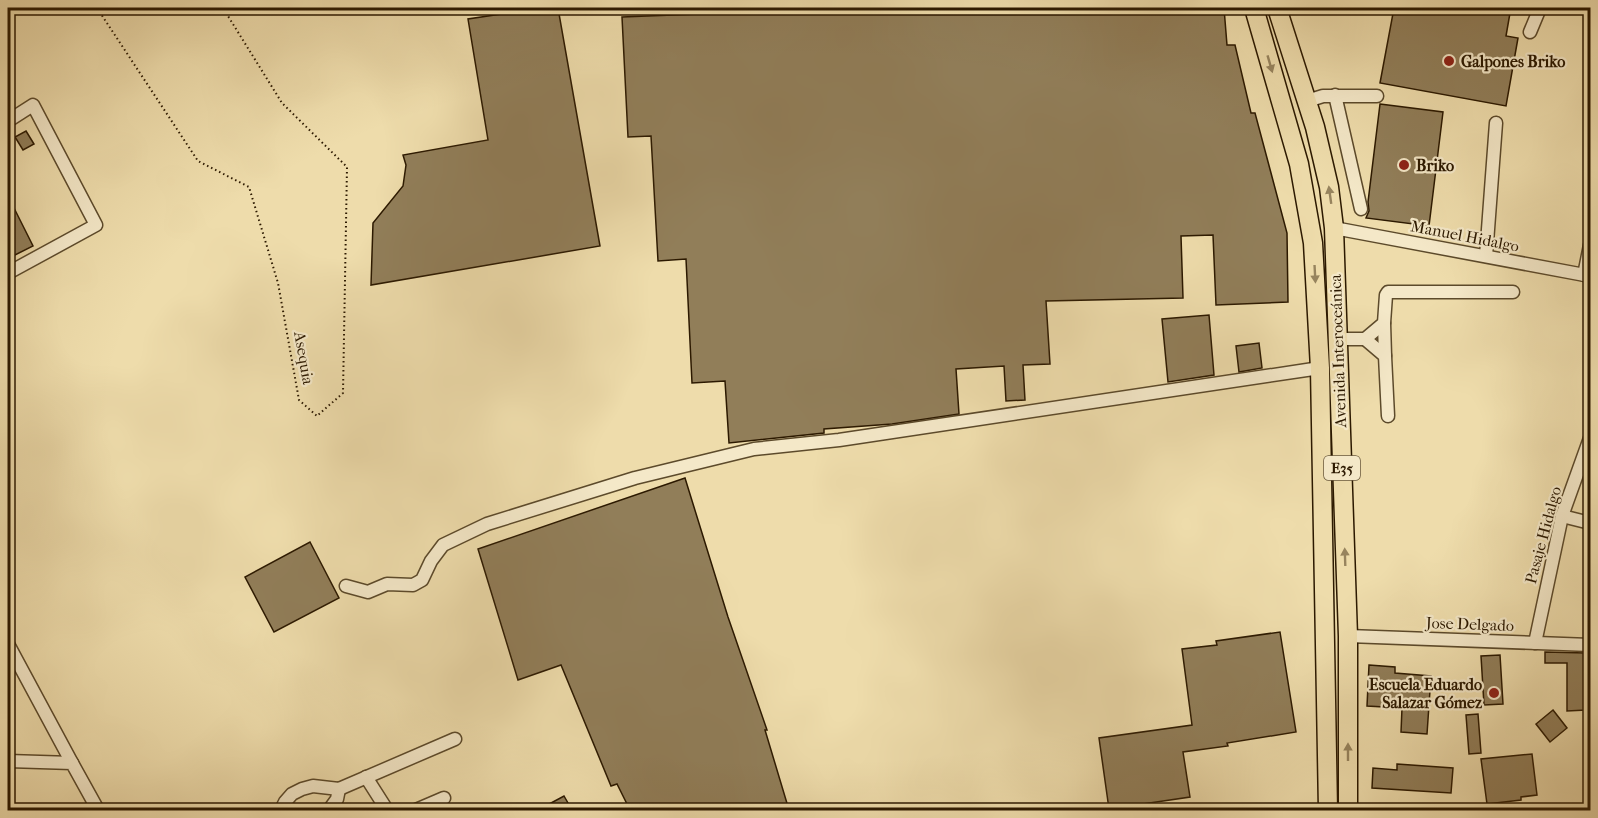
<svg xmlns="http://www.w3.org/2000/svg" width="1598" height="818" viewBox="0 0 1598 818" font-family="'IM FELL French Canon',serif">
  <rect width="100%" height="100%" fill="#eedcab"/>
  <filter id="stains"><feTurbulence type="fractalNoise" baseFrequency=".00333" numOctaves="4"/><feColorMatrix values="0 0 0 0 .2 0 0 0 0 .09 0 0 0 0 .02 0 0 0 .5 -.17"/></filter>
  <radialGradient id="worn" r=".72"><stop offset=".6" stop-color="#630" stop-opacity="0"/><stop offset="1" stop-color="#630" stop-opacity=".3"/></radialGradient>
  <!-- building -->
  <g fill="#917e59" stroke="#2c1900" stroke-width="1.5">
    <polygon points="542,8 558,8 600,246 371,285 373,223 403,186 406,165 403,155 488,140 468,19"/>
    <polygon points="853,8 1224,8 1227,45 1235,45 1251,113 1255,113 1287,233 1288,302 1216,305 1213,235 1181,236 1183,298 1046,301 1050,364 1023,365 1025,400 1006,401 1004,366 956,369 959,414 892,424 824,429 824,433 729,443 725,381 692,383 686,259 658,261 651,136 628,137 622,17"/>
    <polygon points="1394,8 1501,8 1500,11 1510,13 1506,36 1518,38 1506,106 1380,83"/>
    <polygon points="1380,104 1443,112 1429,226 1366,218 1369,211 1368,202"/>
    <polygon points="26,131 34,144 23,150 15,137"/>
    <polygon points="8,196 33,246 13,256 8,244"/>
    <polygon points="1209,315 1214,375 1168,382 1162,319"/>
    <polygon points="1259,343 1262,368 1239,372 1236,346"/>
    <polygon points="685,478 728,617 767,730 765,730 789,810 630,810 617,784 611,786 561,665 518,680 478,549"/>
    <polygon points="310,542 339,598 274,632 245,577"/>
    <polygon points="1280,632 1296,732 1227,743 1228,746 1183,752 1190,797 1109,809 1099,738 1192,725 1182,649 1217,645 1216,641"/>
    <polygon points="1545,652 1586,653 1586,710 1567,711 1567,663 1545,663"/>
    <polygon points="1500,655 1503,704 1484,705 1481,656"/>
    <polygon points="1369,665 1395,667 1395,673 1431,676 1427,734 1401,732 1402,708 1367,706"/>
    <polygon points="1553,710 1567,728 1550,742 1536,724"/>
    <polygon points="1478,714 1481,753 1469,754 1466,715"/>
    <polygon points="1532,754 1537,795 1521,797 1521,800 1487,804 1481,759"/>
    <polygon points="1397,764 1453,768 1451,793 1372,788 1373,768 1397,770"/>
    <polygon points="564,796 572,810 538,810"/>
  </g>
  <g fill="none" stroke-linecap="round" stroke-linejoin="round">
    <defs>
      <g id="minor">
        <polyline points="1530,32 1540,8"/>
        <polyline points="1335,95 1361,209"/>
        <polyline points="1307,101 1323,96 1377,96"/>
        <polyline points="8,121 33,105 96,225 8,273"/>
        <polyline points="1334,228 1590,276"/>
        <polyline points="1486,256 1496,123"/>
        <polyline points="1584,275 1590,245"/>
        <polyline points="1384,323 1385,356"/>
        <polyline points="1338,339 1365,339 1384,323 1386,295 1388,292 1513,292"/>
        <polyline points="1365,339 1385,356 1388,416"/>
        <polyline points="1562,516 1590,523"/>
        <polyline points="346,586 368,592 387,584 413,585 422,580 431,561 443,545 487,524 635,478 754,449 839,440 1320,368"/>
        <polyline points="1348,636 1590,645"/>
        <polyline points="1535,643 1562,516 1590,438"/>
        <polyline points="8,644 72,763"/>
        <polyline points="8,761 72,763 98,810"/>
        <polyline points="366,777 387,810"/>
        <polyline points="281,810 285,802 292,794 302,789 313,786 339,789 455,739"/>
        <polyline points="329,810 337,799 339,789"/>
        <polyline points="416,810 444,798"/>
      </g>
      <g id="highway">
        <polyline points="1254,8 1299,164 1313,243 1320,368 1328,810"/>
        <polyline points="1277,8 1315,127 1329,187 1334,228 1348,636 1348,810"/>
      </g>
    </defs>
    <!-- minor casing -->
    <use href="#minor" stroke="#5c4a2b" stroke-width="15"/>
    <!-- highway casing -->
    <use href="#highway" stroke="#2c1900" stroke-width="21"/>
    <!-- path -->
    <polyline stroke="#2c1900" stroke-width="2" stroke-dasharray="1.5 3" stroke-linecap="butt" points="97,8 198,161 249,187 278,283 299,400 317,416 343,393 347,167 282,103 223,8"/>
    <!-- minor -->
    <use href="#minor" stroke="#f4e8c8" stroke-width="12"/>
    <!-- highway -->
    <use href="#highway" stroke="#eedcab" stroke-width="18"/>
  </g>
  <!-- one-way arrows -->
  <defs><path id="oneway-solid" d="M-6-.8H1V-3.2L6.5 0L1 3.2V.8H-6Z" transform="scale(1.5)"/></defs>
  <g fill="#97845e">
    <use href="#oneway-solid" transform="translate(1270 64) rotate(74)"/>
    <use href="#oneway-solid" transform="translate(1330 195) rotate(-98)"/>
    <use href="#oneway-solid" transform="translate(1315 274) rotate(87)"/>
    <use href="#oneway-solid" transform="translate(1345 557) rotate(-92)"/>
    <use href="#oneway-solid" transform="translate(1348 752) rotate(-90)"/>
  </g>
  <!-- markers -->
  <g fill="#8f2418" stroke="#f4e8c8" stroke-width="2">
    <circle cx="1449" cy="61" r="6"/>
    <circle cx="1404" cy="165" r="6"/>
    <circle cx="1494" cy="693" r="6"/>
  </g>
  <g text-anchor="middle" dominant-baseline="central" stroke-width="4.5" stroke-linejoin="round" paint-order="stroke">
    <!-- shield labels -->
    <rect fill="#f4e8c8" stroke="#68573c" stroke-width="1.5" x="1324" y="456" width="36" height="24" rx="4.5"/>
    <g font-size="15" font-weight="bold" fill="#2c1900">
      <text x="1342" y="468">E35</text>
    </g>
    <!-- poi labels -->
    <g font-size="16" font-weight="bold" fill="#2c1900" stroke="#f4e8c8" text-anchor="start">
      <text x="1461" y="61">Galpones Briko</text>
      <text x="1416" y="165">Briko</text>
      <text x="1482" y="684" text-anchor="end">Escuela Eduardo<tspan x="1482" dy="18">Salazar Gómez</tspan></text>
    </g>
    <!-- street labels -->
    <g font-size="16" fill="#2c1900" stroke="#f4e8c8">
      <text transform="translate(1465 236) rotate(11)">Manuel Hidalgo</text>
      <text transform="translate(1338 351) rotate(-92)">Avenida Interoceánica</text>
      <text transform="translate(304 358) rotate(80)">Asequia</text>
      <text transform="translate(1543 535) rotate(-75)">Pasaje Hidalgo</text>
      <text transform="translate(1470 624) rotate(2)">Jose Delgado</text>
    </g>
  </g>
  <!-- margin -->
  <rect width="1598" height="818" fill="none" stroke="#eedcab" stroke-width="30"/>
  <rect x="9" y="9" width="1580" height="800" fill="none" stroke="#2c1900" stroke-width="3"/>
  <rect x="15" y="15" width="1568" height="788" fill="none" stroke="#2c1900" stroke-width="1.5"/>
  <rect width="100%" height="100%" filter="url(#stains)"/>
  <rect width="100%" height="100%" fill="url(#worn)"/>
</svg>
